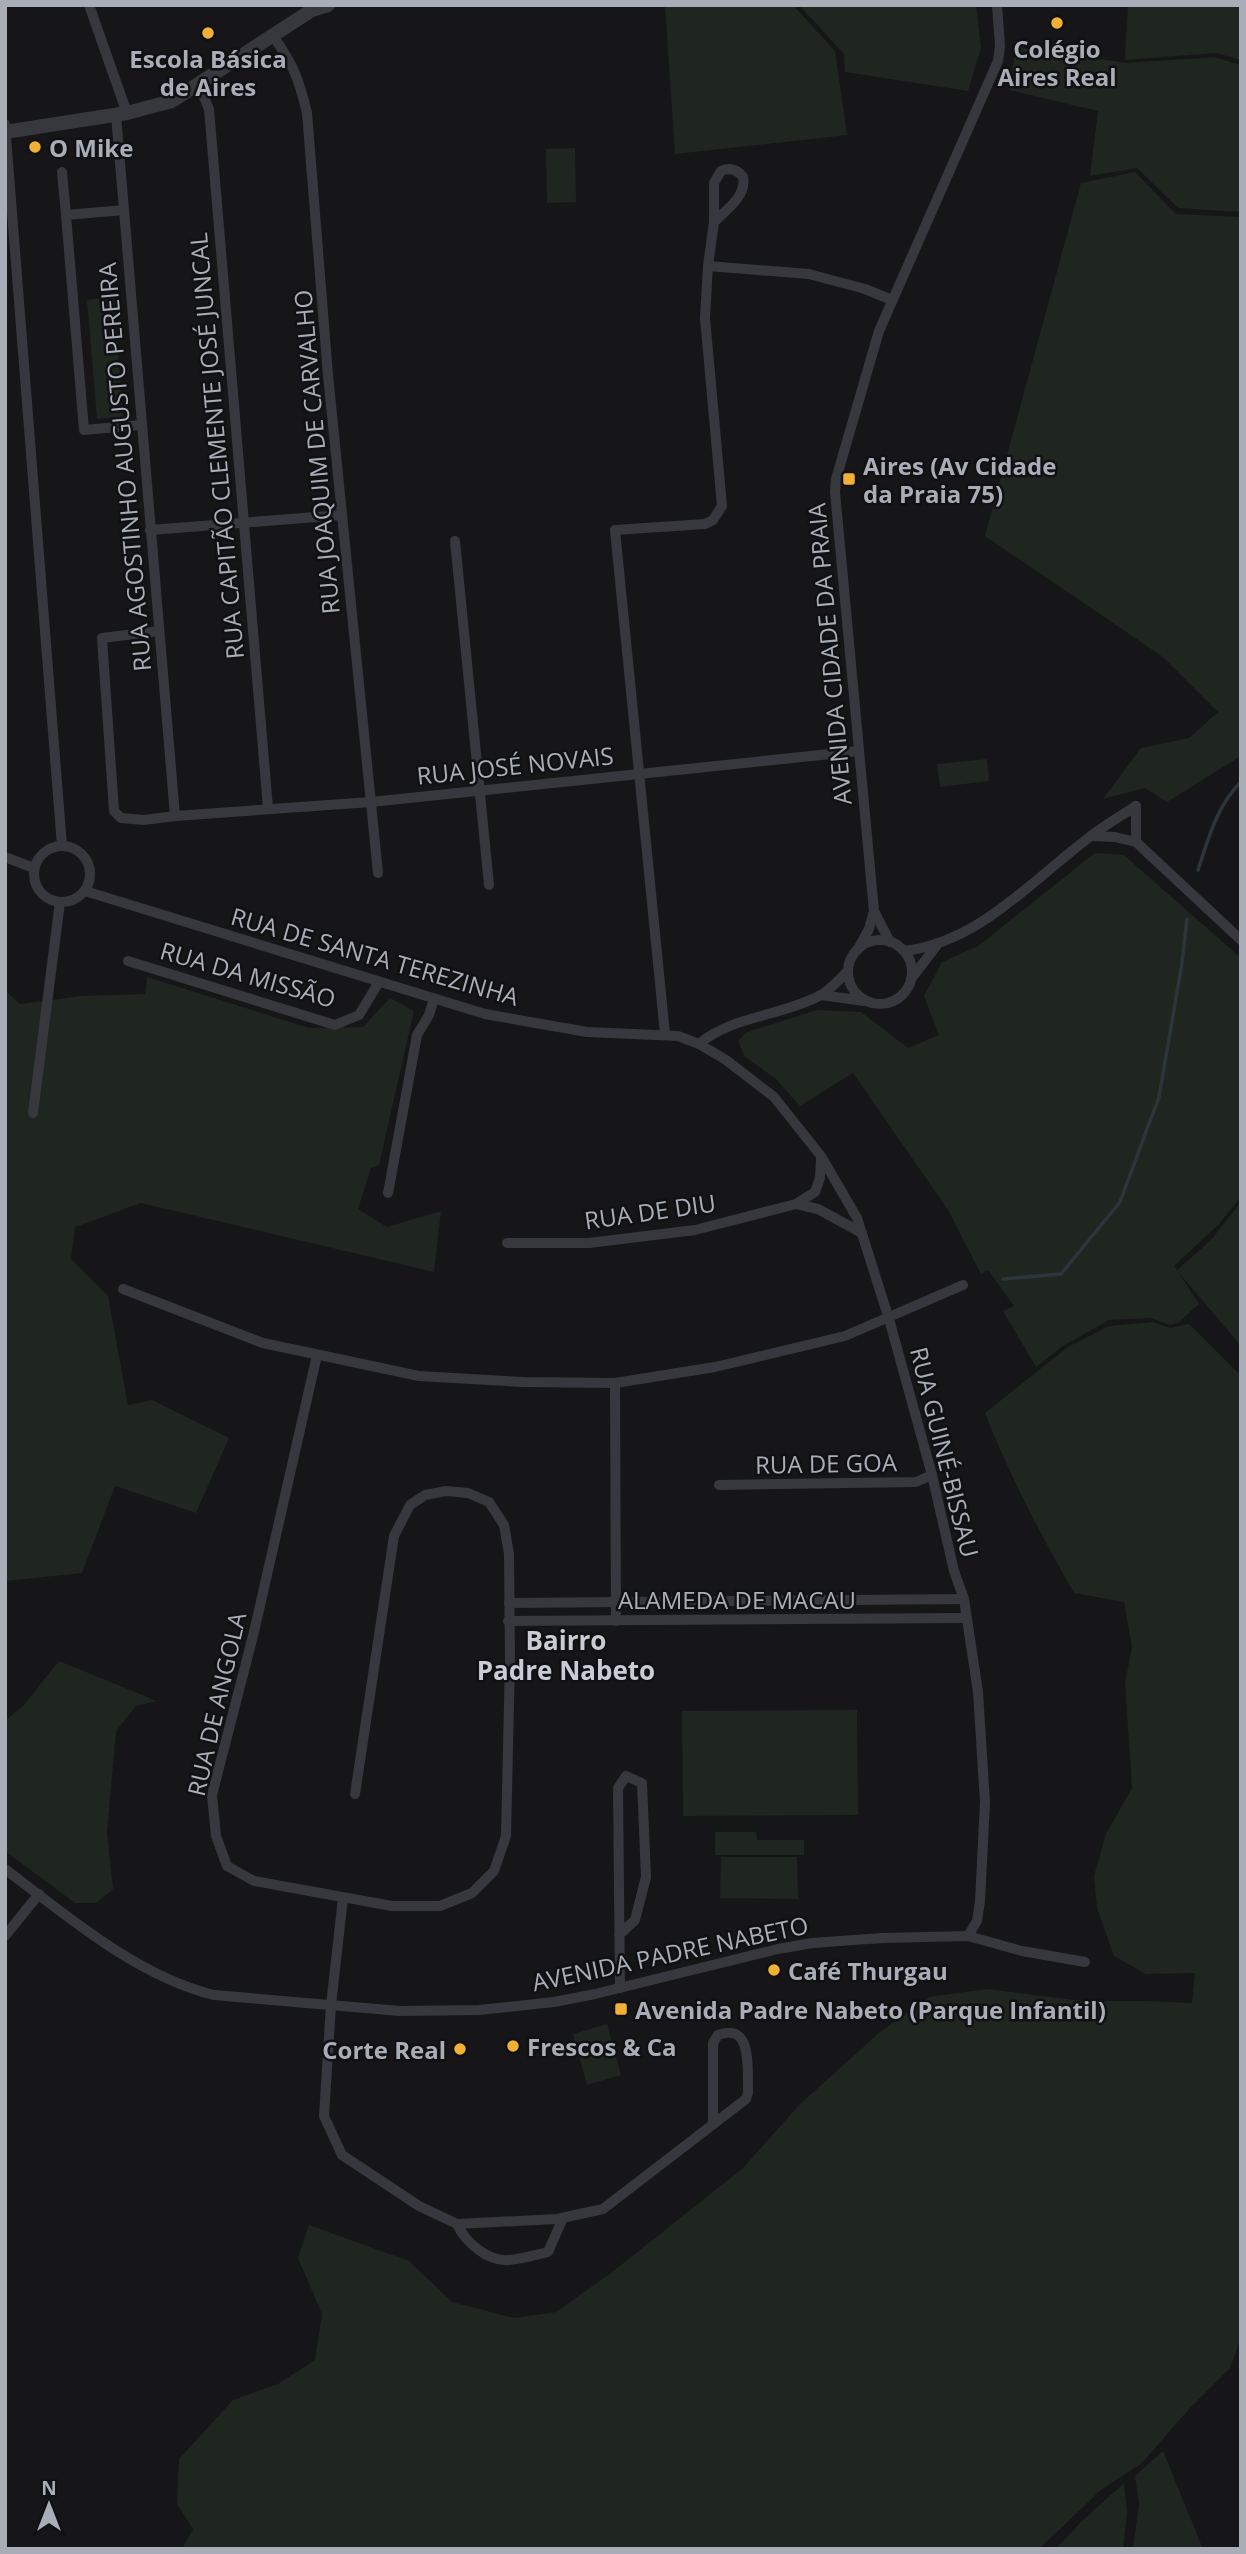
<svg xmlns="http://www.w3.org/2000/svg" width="1246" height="2554" viewBox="0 0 1246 2554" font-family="'Open Sans',sans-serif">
  <rect width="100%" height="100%" fill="#161618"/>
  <!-- green -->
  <g fill="#1e261f">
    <polygon points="665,5 793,5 835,51 847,135 675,154"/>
    <polygon points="799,5 976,5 981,48 968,91 845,72 844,54"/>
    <polygon points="1128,5 1241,5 1241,60 1216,53 1125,60"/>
    <polygon points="1016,47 1127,63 1214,57 1241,65 1241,212 1178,208 1137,168 1090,176 1098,111 1009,90"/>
    <polygon points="575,148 576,202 547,203 546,149"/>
    <polygon points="1135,172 1176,214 1241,217 1241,756 1167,802 1145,788 1103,799 1141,748 1189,738 1218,712 1163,657 985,536 1081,183"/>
    <polygon points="114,297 123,417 97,419 87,300"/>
    <polygon points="987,759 989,781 940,787 937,764"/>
    <polygon points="1095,853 1124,855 1241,958 1241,1197 1219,1224 1174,1266 1177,1270 1210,1241 1241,1202 1241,1346 1179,1273 1199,1304 1179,1322 1170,1325 1151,1318 1109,1320 1063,1346 1036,1367 1003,1311 1014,1306 988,1270 981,1274 948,1210 853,1073 800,1106 775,1078 745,1057 738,1041 747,1032 817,1010 861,1012 908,1048 939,1035 924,996 942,962 978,946"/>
    <polygon points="147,977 309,1028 363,1027 390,998 414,1011 379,1165 371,1168 358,1209 387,1227 441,1211 434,1272 141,1203 75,1227 71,1259 108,1296 128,1405 152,1400 229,1438 196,1513 115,1486 82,1573 5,1581 5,990 20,1004 82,996 145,994"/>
    <path d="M1153,1322L1170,1328L1189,1324L1241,1376V2338L1230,2368L1189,2409L1141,2464L1102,2489L1039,2549H182L193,2529L177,2504L179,2459L233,2400L278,2384L315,2360L322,2314L298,2258L309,2225L409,2261L452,2302L514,2318L556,2312L611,2273L743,2168L800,2104L880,2032L929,1997L987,1989L1083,2001H1147L1192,2003L1195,1973L1146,1974L1114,1956L1097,1908L1094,1876L1106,1834L1132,1788L1125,1683L1132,1647L1124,1602L1074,1593C1041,1535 1009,1475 985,1413L1068,1347L1109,1326Z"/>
    <polygon points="59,1661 157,1701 136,1706 116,1731 107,1832 113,1889 96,1903 75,1903 5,1851 5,1721 23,1706"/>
    <polygon points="857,1710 858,1815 683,1816 682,1711"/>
    <polygon points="715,1832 756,1832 757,1840 804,1840 804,1855 715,1855"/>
    <polygon points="721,1857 797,1857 798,1899 720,1898"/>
    <polygon points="607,2024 621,2075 587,2085 573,2034"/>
    <polygon points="1163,2451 1203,2549 1133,2549 1139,2504 1135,2476"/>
    <polygon points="1124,2483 1127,2512 1123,2549 1056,2549 1081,2522"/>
  </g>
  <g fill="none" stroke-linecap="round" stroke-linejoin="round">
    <!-- stream -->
    <g stroke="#2c353c" stroke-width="3.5">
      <path d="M1198,870C1208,840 1217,805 1241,782"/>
      <polyline points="1003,1279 1061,1274 1120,1202 1159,1097 1182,963 1187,919"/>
    </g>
    <!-- minor -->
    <g stroke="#37383d" stroke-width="10">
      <polyline points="89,5 127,113"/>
      <path d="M273,36C293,64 299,79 307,113L328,375L378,873"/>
      <polyline points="198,83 209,109 268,808"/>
      <polyline points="116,115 175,816"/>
      <polyline points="5,124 62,846"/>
      <polyline points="62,172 66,215"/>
      <polyline points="124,210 66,215 84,430 141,425"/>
      <polyline points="708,266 809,274 865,289 892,300"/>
      <polyline points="150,530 342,515"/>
      <polyline points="455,541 489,885"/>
      <polyline points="159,631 102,638 114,811 121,818 144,820 175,816 371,802 859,751"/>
      <polyline points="1136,806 1136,842"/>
      <polyline points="1091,836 1115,837 1136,842 1241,940"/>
      <circle cx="62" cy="874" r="28"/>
      <polyline points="5,857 34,868"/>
      <polyline points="85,891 485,1014 587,1032 678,1036 699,1044 726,1060 774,1097 821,1156 857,1218 889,1319 932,1475 954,1571 964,1599 978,1692 985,1802 980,1901 977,1921 968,1936"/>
      <polyline points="874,911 890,942"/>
      <circle cx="880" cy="972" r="32"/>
      <polyline points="858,949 869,929 874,911 835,492 836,479 879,331 998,61 1000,46 997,5"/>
      <path d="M904,951C979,943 1033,879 1091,836C1105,825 1121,816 1136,806"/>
      <polyline points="128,961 335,1025 359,1015 379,982"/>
      <polyline points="911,979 937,945"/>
      <polyline points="821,995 864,1001"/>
      <path d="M665,1034L615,530L705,524L713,520L722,506L705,318L708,266L714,222V183L721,171C730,167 737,169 743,177C747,196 726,210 714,222"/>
      <path d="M699,1044C732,1016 781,1016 819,996C830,991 839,979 848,971"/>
      <polyline points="33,1113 60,902"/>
      <polyline points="388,1193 417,1035 429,1015 434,999"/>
      <polyline points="796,1204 818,1209 862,1233"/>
      <polyline points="507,1243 589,1243 695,1230 796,1204 815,1192 820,1178 821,1159"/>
      <polyline points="123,1289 263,1343 419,1376 523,1382 615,1383 715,1367 845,1336 963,1285"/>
      <polyline points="317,1355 254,1632 212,1795 216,1836 227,1866 254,1881 392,1906 440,1906 472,1893 494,1871 506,1836 510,1660 509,1554 504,1525 489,1502 468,1493 446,1491 425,1495 410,1505 394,1536 355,1794"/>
      <polyline points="615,1383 616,1621"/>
      <polyline points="719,1485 916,1482 932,1475"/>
      <polyline points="509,1603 964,1599"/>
      <polyline points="508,1621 966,1618"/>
      <path d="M5,1869C67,1916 138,1977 214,1995L400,2011L479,2010L554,2002L595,1994L778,1949L812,1943L882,1938L968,1936L1022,1951L1085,1962"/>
      <path d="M343,1898L331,2005L324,2116L342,2155L419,2206L457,2224L557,2219L603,2209L746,2099L748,2093C747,2073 754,2021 718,2035L713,2043V2124"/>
      <polyline points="619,1935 635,1920 646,1877 642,1783 626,1776 618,1788 620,1988"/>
      <polyline points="5,1936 39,1894"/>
      <path d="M457,2224C465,2242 488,2262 509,2260C522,2259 535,2255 548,2252L563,2218"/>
    </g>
    <!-- tertiary -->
    <polyline stroke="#37383d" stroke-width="14" points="5,132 127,113 172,101 312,10 328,5"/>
  </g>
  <!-- markers -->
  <g fill="#f2b134" stroke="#111113" stroke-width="2.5">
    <circle cx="1057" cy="23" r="7"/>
    <circle cx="208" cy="33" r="7"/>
    <circle cx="35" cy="147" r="7"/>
    <rect x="842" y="472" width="14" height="14" rx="3.5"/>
    <circle cx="774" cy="1970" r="7"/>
    <rect x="614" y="2002" width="14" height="14" rx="3.5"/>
    <circle cx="513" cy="2046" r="7"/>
    <circle cx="460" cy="2049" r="7"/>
  </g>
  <g text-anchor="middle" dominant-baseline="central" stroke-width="5" stroke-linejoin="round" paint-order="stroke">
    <!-- poi labels -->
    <g font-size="24" font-weight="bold" fill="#a8adb8" stroke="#111113" text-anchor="start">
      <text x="1057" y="48" text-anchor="middle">Colégio<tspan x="1057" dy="28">Aires Real</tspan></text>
      <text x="208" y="58" text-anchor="middle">Escola Básica<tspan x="208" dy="28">de Aires</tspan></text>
      <text x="49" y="147">O Mike</text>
      <text x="863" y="465">Aires (Av Cidade<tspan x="863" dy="28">da Praia 75)</tspan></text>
      <text x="788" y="1970">Café Thurgau</text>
      <text x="635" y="2009">Avenida Padre Nabeto (Parque Infantil)</text>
      <text x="527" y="2046">Frescos &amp; Ca</text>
      <text x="446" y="2049" text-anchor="end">Corte Real</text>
    </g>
    <!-- street labels -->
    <g font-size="24" fill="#a8adb8" stroke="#111113">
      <text transform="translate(216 446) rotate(-95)">RUA CAPITÃO CLEMENTE JOSÉ JUNCAL</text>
      <text transform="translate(316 452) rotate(-95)">RUA JOAQUIM DE CARVALHO</text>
      <text transform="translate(124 467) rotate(-95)">RUA AGOSTINHO AUGUSTO PEREIRA</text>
      <text transform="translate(829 654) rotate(-95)">AVENIDA CIDADE DA PRAIA</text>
      <text transform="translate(515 765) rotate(-6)">RUA JOSÉ NOVAIS</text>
      <text transform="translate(375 956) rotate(16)">RUA DE SANTA TEREZINHA</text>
      <text transform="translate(248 974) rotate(16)">RUA DA MISSÃO</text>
      <text transform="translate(650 1211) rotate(-8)">RUA DE DIU</text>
      <text transform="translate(945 1452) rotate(76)">RUA GUINÉ-BISSAU</text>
      <text transform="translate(826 1463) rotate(-1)">RUA DE GOA</text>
      <text x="737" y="1599">ALAMEDA DE MACAU</text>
      <text transform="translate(216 1704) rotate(-77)">RUA DE ANGOLA</text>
      <text transform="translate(670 1953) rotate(-12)">AVENIDA PADRE NABETO</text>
    </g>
    <!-- neighbourhood labels -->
    <g font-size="26" font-weight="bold" fill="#c9ccd4" stroke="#111113">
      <text x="566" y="1640">Bairro<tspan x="566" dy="30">Padre Nabeto</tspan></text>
    </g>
  </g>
  <!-- border -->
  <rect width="1246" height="2554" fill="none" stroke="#a8adb8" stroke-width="14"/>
  <!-- north arrow -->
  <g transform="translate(49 2505)" stroke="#111113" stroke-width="5" paint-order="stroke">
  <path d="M0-5L12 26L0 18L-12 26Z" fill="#a8adb8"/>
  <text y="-10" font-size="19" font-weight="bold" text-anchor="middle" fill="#a8adb8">N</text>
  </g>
</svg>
